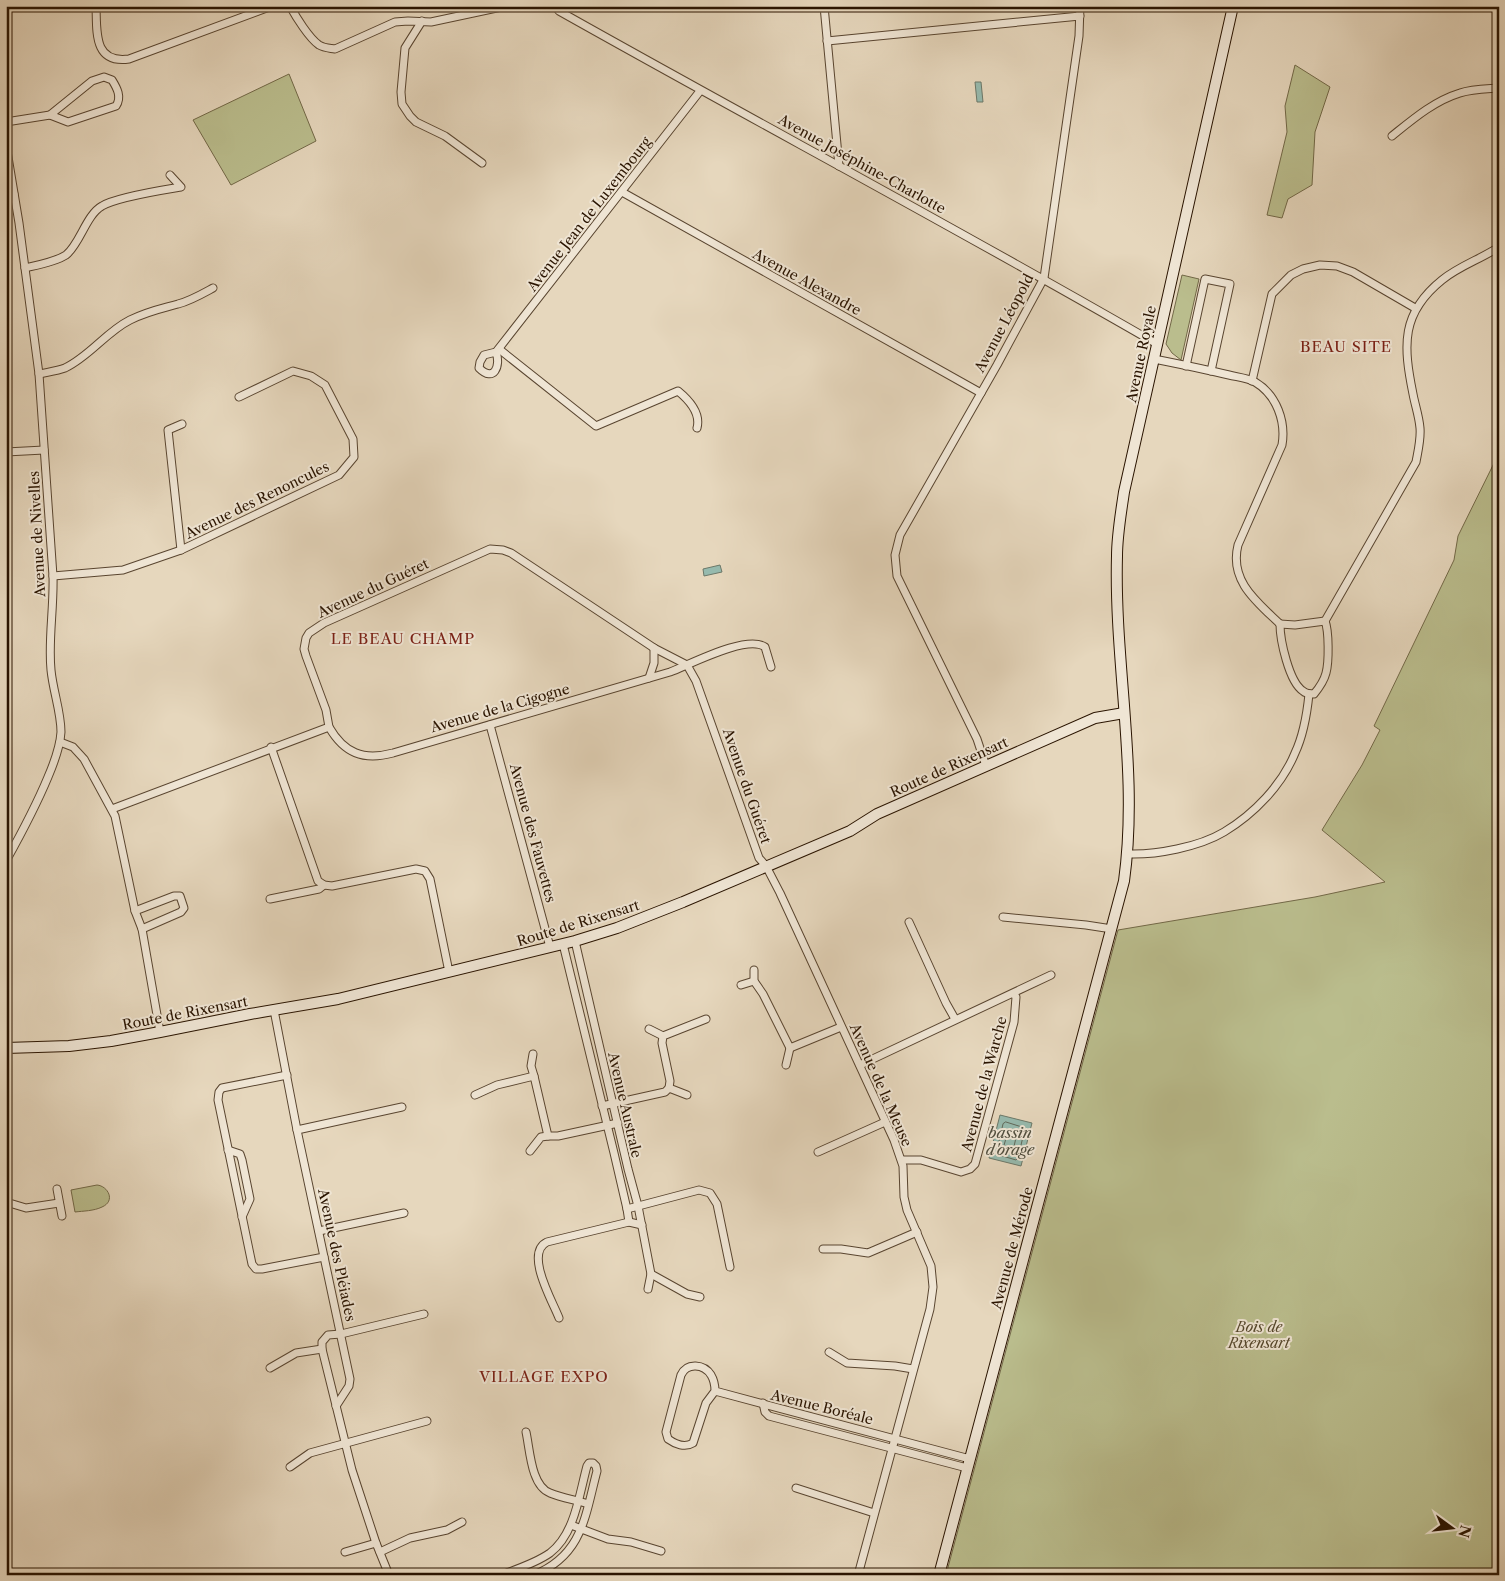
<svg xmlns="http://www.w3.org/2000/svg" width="1505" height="1581" viewBox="0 0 1505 1581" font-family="'Libre Caslon Text',serif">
  <rect width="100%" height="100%" fill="#e6d7bd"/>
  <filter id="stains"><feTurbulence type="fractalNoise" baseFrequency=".004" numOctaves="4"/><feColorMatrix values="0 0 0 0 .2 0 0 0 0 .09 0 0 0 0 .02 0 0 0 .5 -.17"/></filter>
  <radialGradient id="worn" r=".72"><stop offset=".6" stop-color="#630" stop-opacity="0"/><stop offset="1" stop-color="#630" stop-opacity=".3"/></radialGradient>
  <!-- green -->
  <g fill="#babd8d" stroke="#726847">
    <polygon points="1295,65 1330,87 1315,132 1312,185 1288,199 1282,218 1267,215 1287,132 1285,106"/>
    <polygon points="289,74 316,141 231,185 193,120"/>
    <polygon points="1182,275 1199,279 1181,360 1172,353 1166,344"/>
    <polygon points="1499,453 1499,1575 946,1575 1118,930 1315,897 1385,882 1322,830 1362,765 1380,730 1374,726 1454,560 1458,536"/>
    <path d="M97,1185C108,1186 116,1201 102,1207C94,1211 83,1211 75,1212L71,1190Z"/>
  </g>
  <!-- water -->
  <g fill="#96baae" stroke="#6b7869">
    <polygon points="975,82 981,82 983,102 977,102"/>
    <polygon points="720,565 722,572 704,576 703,569"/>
    <polygon points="1000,1115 1032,1123 1021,1166 989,1158"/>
  </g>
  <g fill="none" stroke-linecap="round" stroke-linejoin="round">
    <!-- shore -->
    <g stroke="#606758" stroke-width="1">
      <polygon points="1006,1122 1025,1128 1018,1158 1016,1160 996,1154 1003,1124"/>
      <polygon points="1010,1130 1016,1131 1017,1133 1013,1151 1011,1152 1005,1151 1003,1149 1008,1131"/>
    </g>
    <defs>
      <g id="street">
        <path d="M96,6C97,31 93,64 129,59L272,6"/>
        <path d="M290,6C296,17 309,38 319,45C324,48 329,48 335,49L395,22L408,21L431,22L506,6"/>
        <path d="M555,6L559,11C758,123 960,230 1157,344"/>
        <polyline points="824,6 839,166"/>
        <polyline points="422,21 405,48 401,92 402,104 410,116 416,122 445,136 482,163"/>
        <polyline points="827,41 1080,16"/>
        <path d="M104,77L112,80C117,88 122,97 116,106L68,122L50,115L92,81Z"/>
        <polyline points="6,122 50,115"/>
        <path d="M1392,136C1413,119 1434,101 1460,93C1472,89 1486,89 1499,88"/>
        <path d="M6,145L19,223L39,374L53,576C54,608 48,640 51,670C53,691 61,712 61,732C60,748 54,763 48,777C36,806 21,834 6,861"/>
        <polyline points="622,192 981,393"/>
        <polyline points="6,197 14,194"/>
        <path d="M25,268C38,265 55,262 66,255C80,244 86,215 102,206C117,197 163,190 181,187L170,175"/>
        <path d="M499,349L596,426L678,391C689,400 701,413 697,428"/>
        <path d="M496,352L484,355L480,362L479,368C494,383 501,366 496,352L700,91"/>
        <path d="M1154,359C1179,364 1204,369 1229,375C1237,377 1248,378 1255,382C1277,395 1286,422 1282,445L1238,545C1229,581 1257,602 1280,624"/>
        <polyline points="1186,366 1205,279 1230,284 1211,371"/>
        <path d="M39,374C48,372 57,371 65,368C90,356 106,332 130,320C148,311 160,309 178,304C190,301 202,294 213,288"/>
        <polyline points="1252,381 1272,294 1291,275 1303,269 1320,265 1337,266 1353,272 1415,308"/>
        <polyline points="6,452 44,450"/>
        <polyline points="181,550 168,430 182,424"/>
        <polyline points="53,576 123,570 181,550 339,475 354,457 353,439 325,385 311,376 293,371 239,397"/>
        <path d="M1325,621L1416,462C1418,451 1421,439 1420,428C1419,416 1415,405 1413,394C1403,345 1401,313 1442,280C1459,266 1481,259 1499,247"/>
        <path d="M1280,624C1280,640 1289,682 1303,691C1306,694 1310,694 1314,694C1319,688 1324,681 1326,673C1329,662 1329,631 1325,621"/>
        <polyline points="1280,624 1295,625 1325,621"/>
        <polyline points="649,678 654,663 654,648"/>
        <polyline points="490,725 550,947"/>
        <path d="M329,727C344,753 363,761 393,753L670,672C689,665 747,634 765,647L771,667"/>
        <polyline points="60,742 73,747 84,759 115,816 135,911 142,929 160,1032"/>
        <polyline points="271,747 318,881 324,885 332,886 416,869 425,871 430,879 449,972"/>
        <polyline points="986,766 977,739 897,576 895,555 900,535 997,365 1044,278 1079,36 1080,6"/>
        <polyline points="112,809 329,727 326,710 306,656 304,649 306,638 309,633 324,623 490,549 503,550 511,553 654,648 687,665 696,681 759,858 766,866 780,893 894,1140 903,1166 904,1197 907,1210 931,1266 933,1287 930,1309 858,1575"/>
        <path d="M1128,854C1156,855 1199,847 1224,832C1254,814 1282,785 1295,753C1304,734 1307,714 1309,694"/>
        <polyline points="270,899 319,889 324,885"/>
        <polyline points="135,911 174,896 180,896 184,908 181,912 142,929"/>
        <polyline points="1003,917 1086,925 1112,929"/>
        <polyline points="909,922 946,1003 955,1019"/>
        <polyline points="575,941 628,1169 638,1206 651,1274 687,1294 700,1297"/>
        <polyline points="563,944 614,1153 627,1209 629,1222"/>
        <polyline points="754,970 754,981 763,994 790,1048 841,1027"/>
        <polyline points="741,985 754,981"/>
        <polyline points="274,1010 297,1130 350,1379 349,1386 336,1406"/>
        <polyline points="649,1029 663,1036"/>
        <polyline points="533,1054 531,1066 534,1076"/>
        <polyline points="786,1065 790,1048"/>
        <polyline points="860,1065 1051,975"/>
        <polyline points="287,1075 222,1088 219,1092 218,1100 252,1264 256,1269 262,1269 324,1257"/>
        <polyline points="669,1088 670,1081 662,1043 663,1036 706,1019"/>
        <polyline points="475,1095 497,1085 534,1076 548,1136 558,1136 618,1123"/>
        <polyline points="602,1106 665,1092 669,1088 687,1095"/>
        <polyline points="297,1130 402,1107"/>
        <polyline points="228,1150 240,1154 242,1160 250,1199 242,1217"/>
        <polyline points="530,1151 541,1137 548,1136"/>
        <polyline points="818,1152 885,1122"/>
        <polyline points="902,1160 921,1160 961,1172 970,1169 975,1164 1014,1022 1016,997 1014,994"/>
        <polyline points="57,1189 62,1216"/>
        <polyline points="6,1202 26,1208 59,1203"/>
        <polyline points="627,1209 699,1190 710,1193 717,1204 730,1267"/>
        <polyline points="319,1231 404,1213"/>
        <polyline points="823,1249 841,1249 868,1253 917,1232"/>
        <polyline points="648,1289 651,1274"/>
        <path d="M559,1318C553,1302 524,1253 547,1242L629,1222L642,1225"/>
        <polyline points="829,1352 847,1363 895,1366 913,1369"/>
        <polyline points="270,1368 296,1353 322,1349"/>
        <path d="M715,1391L706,1403L693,1443C685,1448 675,1444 668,1439L666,1432L681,1375C687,1362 704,1364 711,1375C714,1380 715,1386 715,1391L970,1459"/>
        <polyline points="763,1403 765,1412 769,1416 967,1468"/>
        <path d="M526,1432C530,1450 531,1486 550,1493C562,1498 576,1500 588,1504"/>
        <polyline points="290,1467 310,1453 427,1421"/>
        <polyline points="796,1488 874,1513"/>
        <polyline points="571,1525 608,1539 631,1542 661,1551"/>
        <polyline points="345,1552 376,1543"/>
        <polyline points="380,1552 410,1538 447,1530 462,1522"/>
        <polyline points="389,1575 376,1543 352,1470 322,1349 322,1342 328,1335 341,1334 424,1314"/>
        <path d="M501,1575C517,1569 536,1563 550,1553C575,1534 579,1495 587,1466L589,1463H593L596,1466L597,1471C585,1516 583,1555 534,1575"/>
      </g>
      <g id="secondary">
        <polyline points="6,1048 69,1046 111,1041 160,1032 250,1014 338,999 575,941 617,928 683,902 850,831 877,814 1095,718 1124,713"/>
        <path d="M939,1575L1124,881C1139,773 1114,664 1117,556C1117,535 1121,513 1124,492L1233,6"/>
      </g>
    </defs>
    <!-- street casing -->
    <use href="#street" stroke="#594530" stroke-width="9"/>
    <!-- secondary casing -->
    <use href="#secondary" stroke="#2a1401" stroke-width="12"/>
    <!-- street -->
    <use href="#street" stroke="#efe5d4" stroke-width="7"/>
    <!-- secondary -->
    <use href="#secondary" stroke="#efe5d4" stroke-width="10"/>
  </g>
  <g text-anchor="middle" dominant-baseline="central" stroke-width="4" stroke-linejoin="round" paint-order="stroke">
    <!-- street labels -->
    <g font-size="14" fill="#2a1401" stroke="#efe5d4">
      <text transform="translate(862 164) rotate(29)">Avenue Joséphine-Charlotte</text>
      <text transform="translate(589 214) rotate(-52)">Avenue Jean de Luxembourg</text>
      <text transform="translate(807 282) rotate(29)">Avenue Alexandre</text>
      <text transform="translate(1004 323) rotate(-62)">Avenue Léopold</text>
      <text transform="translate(1141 354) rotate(-78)">Avenue Royale</text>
      <text transform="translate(257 500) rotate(-26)">Avenue des Renoncules</text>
      <text transform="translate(37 534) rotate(-93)">Avenue de Nivelles</text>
      <text transform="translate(373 588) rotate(-25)">Avenue du Guéret</text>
      <text transform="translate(500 708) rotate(-16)">Avenue de la Cigogne</text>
      <text transform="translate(949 767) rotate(-24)">Route de Rixensart</text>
      <text transform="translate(747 786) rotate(71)">Avenue du Guéret</text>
      <text transform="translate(533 833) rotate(75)">Avenue des Fauvettes</text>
      <text transform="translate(578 923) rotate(-17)">Route de Rixensart</text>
      <text transform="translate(185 1013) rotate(-11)">Route de Rixensart</text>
      <text transform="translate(984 1084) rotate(-75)">Avenue de la Warche</text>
      <text transform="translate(881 1085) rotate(66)">Avenue de la Meuse</text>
      <text transform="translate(625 1105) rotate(77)">Avenue Australe</text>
      <text transform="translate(1012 1248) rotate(-75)">Avenue de Mérode</text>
      <text transform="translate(337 1255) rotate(78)">Avenue des Pléiades</text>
      <text transform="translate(822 1407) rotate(14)">Avenue Boréale</text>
    </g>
    <!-- park labels -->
    <g font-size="14" font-style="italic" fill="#55472b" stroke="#efe5d4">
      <text x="1259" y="1327">Bois de<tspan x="1259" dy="16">Rixensart</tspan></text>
    </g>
    <!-- neighbourhood labels -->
    <g font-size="15" letter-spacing="1" fill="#7a1f14" stroke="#efe5d4">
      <text x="1346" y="346">BEAU SITE</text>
      <text x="403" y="638">LE BEAU CHAMP</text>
      <text x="544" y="1376">VILLAGE EXPO</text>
    </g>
    <!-- water labels -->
    <g font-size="15" font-style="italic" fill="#504e3e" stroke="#efe5d4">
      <text x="1010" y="1132">bassin<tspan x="1010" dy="17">d'orage</tspan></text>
    </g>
  </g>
  <!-- margin -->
  <rect width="1505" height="1581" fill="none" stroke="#e6d7bd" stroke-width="25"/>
  <rect x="8" y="8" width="1490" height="1566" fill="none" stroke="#2a1401" stroke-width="2.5"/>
  <rect x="12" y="12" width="1480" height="1556" fill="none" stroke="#2a1401"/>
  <!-- north arrow -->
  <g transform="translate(1452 1528) rotate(105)" stroke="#efe5d4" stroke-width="4" paint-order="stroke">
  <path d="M0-4L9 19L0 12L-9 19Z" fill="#2a1401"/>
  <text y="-8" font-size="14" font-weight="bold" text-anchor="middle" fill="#2a1401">N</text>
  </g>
  <rect width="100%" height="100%" filter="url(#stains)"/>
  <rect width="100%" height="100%" fill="url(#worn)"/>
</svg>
